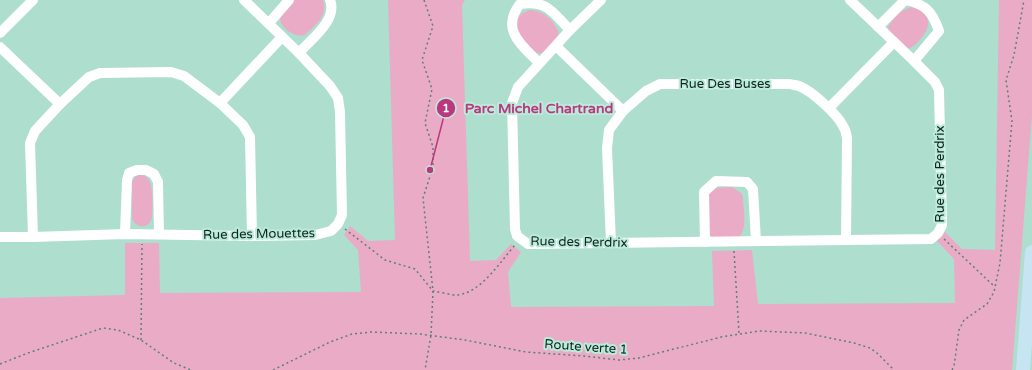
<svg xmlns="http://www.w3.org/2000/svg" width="1032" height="370" viewBox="0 0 1032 370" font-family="'Varela Round',sans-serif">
  <rect width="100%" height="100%" fill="#aedecd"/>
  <!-- green -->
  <g fill="#eaabc7">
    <path d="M294,0H323C329,16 315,25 305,35C296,39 276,26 281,15C284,10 290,5 294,0Z"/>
    <polygon points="388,0 465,0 462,5 470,261 496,260 511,244 521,252 508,272 511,307 714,306 712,251 752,250 758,304 955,303 954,259 937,241 945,232 962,249 995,250 999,0 1032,0 1032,115 1012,370 0,370 0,298 125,295 125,243 159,243 160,293 361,292 358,250 344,235 350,226 368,241 395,240"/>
    <path d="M912,7C929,12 933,24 922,37C917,43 914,47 907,49L891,36L888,27C894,17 900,10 912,7Z"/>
    <path d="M529,10C543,10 554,20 559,33C556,41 546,58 535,52C529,50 523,42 518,38L516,21L521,14Z"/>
    <path d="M139,175C143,175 147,176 149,180C153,185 153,211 152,217C150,229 137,229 132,219V182L135,177Z"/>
    <path d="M732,187L741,193L743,197C743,210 748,228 739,237H712L709,234L708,196L712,190L716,188Z"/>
  </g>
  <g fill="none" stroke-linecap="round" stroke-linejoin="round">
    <!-- path -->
    <g stroke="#5e8074" stroke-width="1.5" stroke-dasharray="2 3" stroke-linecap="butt">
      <polyline points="424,0 433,26 422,60 432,89 425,123 433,147 433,167 423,198 433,291 431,335 425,370"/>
      <path d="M345,229L385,260L415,269L433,291C440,292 450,295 457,295C481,293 500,262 515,245"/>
      <polyline points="944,239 995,287"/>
      <polyline points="734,251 739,333"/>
      <polyline points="141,340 142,244"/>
      <polyline points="0,364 28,353 103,328 118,330 141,340 174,363 191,370"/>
      <polyline points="273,370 330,342 352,334 371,332 420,334 465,340 526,352 584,356 619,360 639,358 721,337 759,331 805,333 854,343 870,348 877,353 894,370"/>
      <polyline points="952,370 954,366 959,330 964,320 987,304 994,292 1000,263 1012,121 1006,80 1014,55 1024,0"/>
    </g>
    <!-- street -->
    <g stroke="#fff" stroke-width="10">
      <polyline points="601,0 570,30 518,87 512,103 515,229 517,236 528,244 931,239 938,233 942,225 939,90 935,82 914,61 850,0"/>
      <path d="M906,0C926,5 932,11 939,31L914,61"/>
      <polyline points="269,23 289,0"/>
      <polyline points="878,27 905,0"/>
      <polyline points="0,33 33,0"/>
      <polyline points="556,46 623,111"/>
      <polyline points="0,47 60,104"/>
      <path d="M299,53C311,39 338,20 330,0"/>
      <path d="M539,63C522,45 500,30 520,4C548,0 552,12 570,30"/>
      <polyline points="220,103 282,37"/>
      <polyline points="829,108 894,42"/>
      <polyline points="125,234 127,180 129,173 137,170 146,170 154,174 158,182 159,234"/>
      <polyline points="0,237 33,237 125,234 252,236 315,235 331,231 338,224 342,215 340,112 338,98 330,86 299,53 244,0"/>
      <polyline points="33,237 30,143 35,131 60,104 89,77 100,73 171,72 184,76 220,103 243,125 250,137 252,236"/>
      <polyline points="705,242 704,192 716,181 747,182 753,189 756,241"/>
      <path d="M611,243L607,148L609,130L623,111L646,91L660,84H790C793,85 796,85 799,86C812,91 837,114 843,126C846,130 846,134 847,138L846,240"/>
    </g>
    <!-- secondary -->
    <polyline stroke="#c6e4f2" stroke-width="14" points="1023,370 1032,252"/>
  </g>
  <g text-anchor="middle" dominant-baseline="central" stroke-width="4" stroke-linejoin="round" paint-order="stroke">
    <!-- street labels -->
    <g font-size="13" fill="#11241e" stroke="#bbebda">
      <text x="725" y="84">Rue Des Buses</text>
      <text transform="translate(940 174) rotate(-90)">Rue des Perdrix</text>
      <text transform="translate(259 234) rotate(-1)">Rue des Mouettes</text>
      <text transform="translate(579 242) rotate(1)">Rue des Perdrix</text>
      <text transform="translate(586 347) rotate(4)">Route verte 1</text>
    </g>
  </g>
  <!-- callouts -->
  <path fill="none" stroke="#bb387f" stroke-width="1.5" d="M430 170L446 108"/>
  <g fill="#bb387f" stroke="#bbebda" stroke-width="1.5">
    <circle cx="430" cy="170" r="4"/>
    <circle cx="446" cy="108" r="10"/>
  </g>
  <g font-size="12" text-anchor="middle" font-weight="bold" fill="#fff">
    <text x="446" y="112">1</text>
  </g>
  <g font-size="14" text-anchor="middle" font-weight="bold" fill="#bb387f" stroke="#bbebda" stroke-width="4" stroke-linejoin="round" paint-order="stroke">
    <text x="539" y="113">Parc Michel Chartrand</text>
  </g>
</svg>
